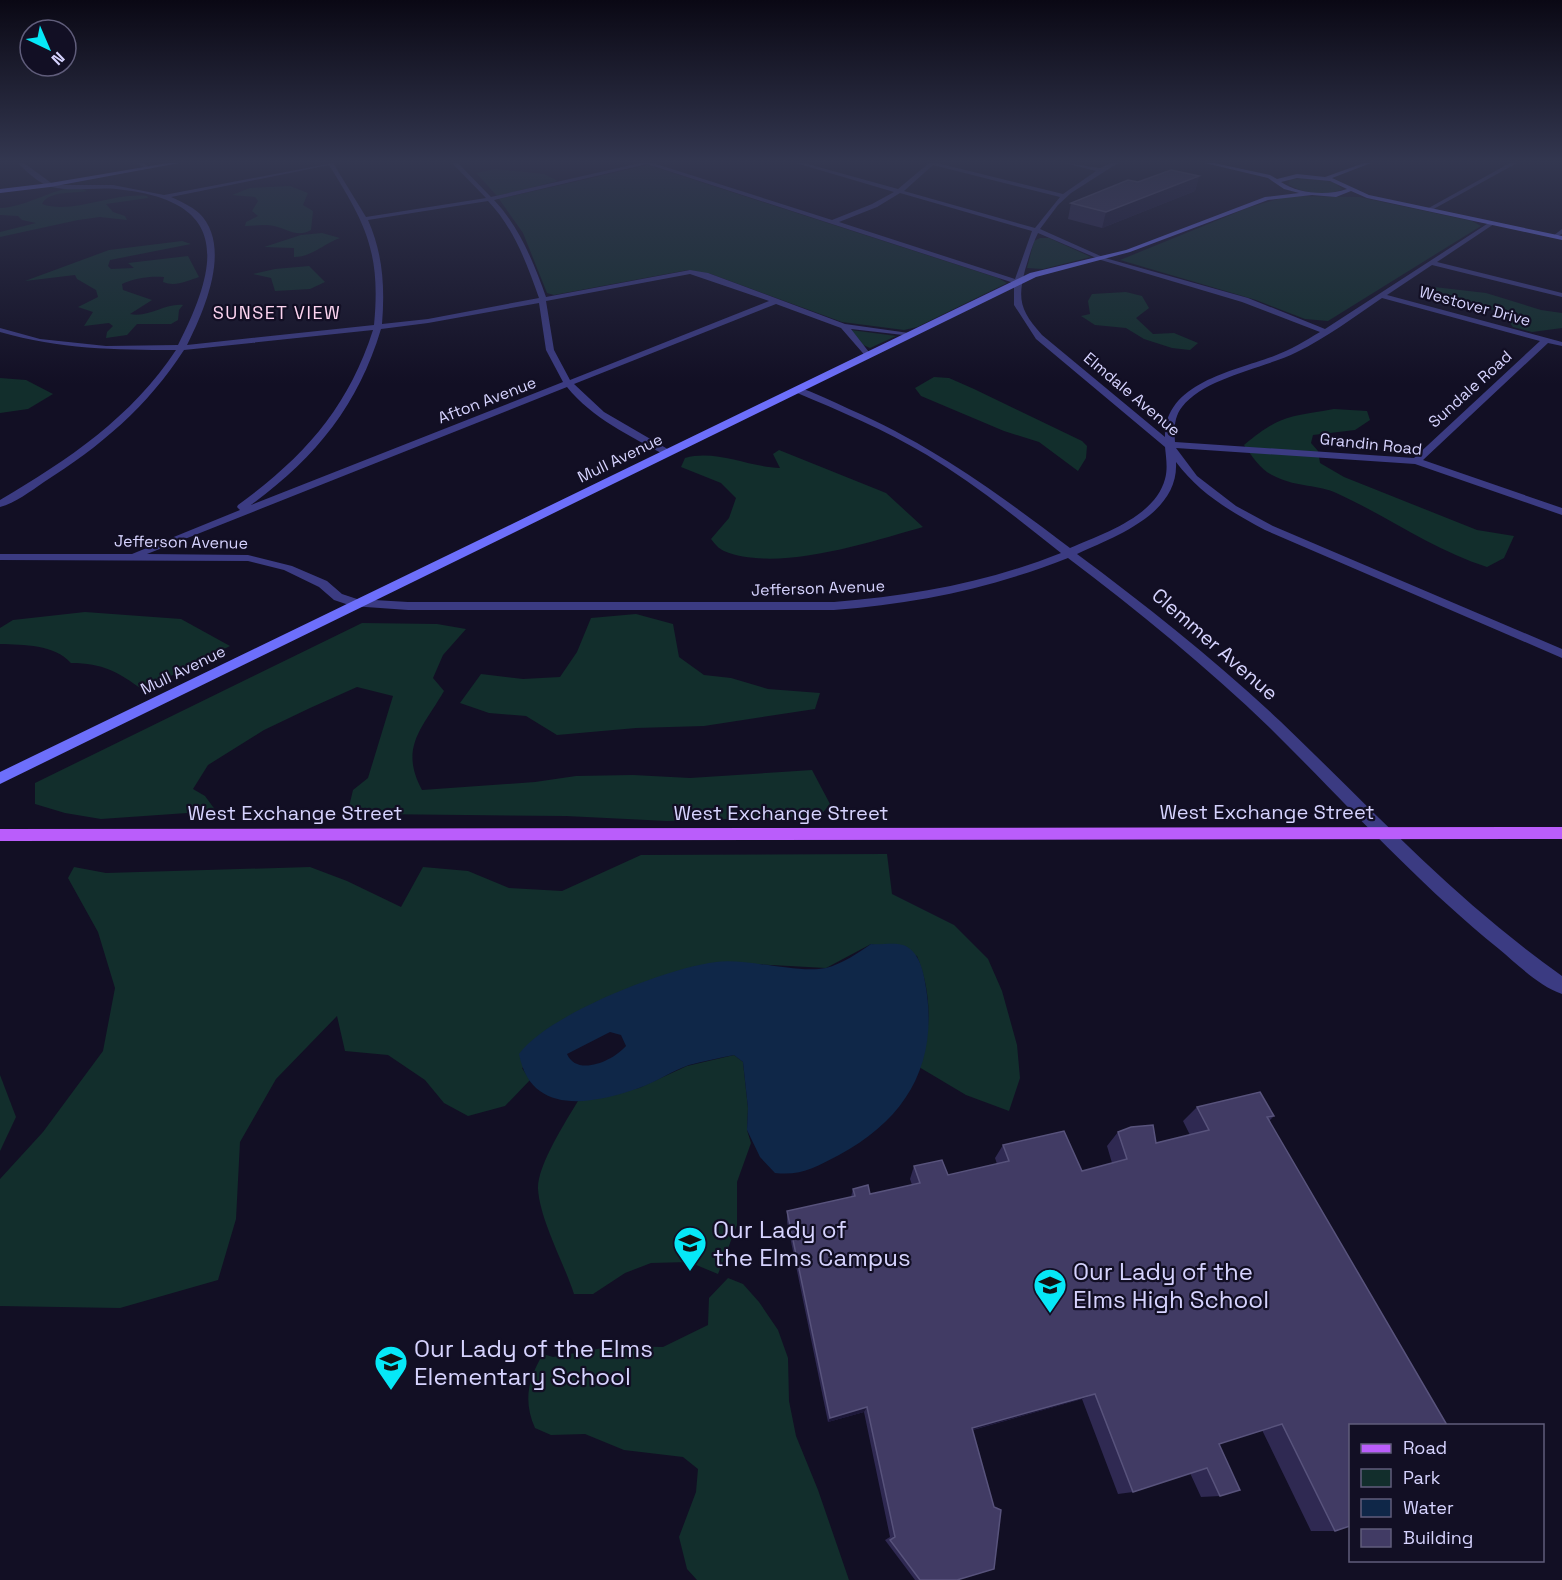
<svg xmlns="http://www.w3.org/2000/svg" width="1562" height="1580" viewBox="0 0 1562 1580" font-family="'Space Grotesk',sans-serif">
  <rect width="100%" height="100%" fill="#120f24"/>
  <!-- green -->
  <g fill="#122e2c">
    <polygon points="648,165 998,278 1007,283 917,327 904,330 842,322 711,274 688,270 554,295 547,293 523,233 499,199"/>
    <polygon points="495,169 544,174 558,181 497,196 476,173"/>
    <path d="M1302,178L1334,182L1342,189C1327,197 1302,193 1288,184L1290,180Z"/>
    <path d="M290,186L308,193L303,205L313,211L311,230C297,238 288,229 274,226C265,224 254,226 245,226L246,222L258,216L252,211L258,201L255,197L232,195L250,188Z"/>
    <path d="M75,187L87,191C74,194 49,190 42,204C73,215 112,192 147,196L148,198L106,204L113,212L125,216L127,220L100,217L78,220L0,237V232L36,223L22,220L18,216L0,215V208C26,207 47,191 75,187Z"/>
    <polygon points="1288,196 1359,197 1472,221 1481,226 1328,321 1305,319 1256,300 1120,260 1250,207"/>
    <path d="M322,233L340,238C323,244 312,257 294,257V248L264,247L301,235Z"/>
    <polygon points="1040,238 1049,238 1091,257 1043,269 1027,268 1034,241"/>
    <path d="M182,241L191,244L110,260L108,266L111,269L134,268L128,263L188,256L199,277C187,281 175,287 163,282L164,277C149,276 135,278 122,284L123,290L152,300L130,314C149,318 165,303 183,305L179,310L178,320L171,324H137L127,335L106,338L107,332L113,326L109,323L84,326L93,312L78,307L98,297L96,290L77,279L75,275L25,281L109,250Z"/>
    <polygon points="309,266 325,282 310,289 275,291 271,278 253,274 275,269"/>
    <polygon points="1434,287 1486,293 1541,310 1562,313 1562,328 1532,332 1513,327 1502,313 1434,290"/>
    <polygon points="1126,292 1142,296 1149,308 1136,318 1153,334 1174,333 1198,343 1190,350 1172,348 1144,339 1126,328 1095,325 1081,316 1090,314 1088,301 1092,294"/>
    <polygon points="851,330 896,336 870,348 861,344"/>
    <polygon points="934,377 949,378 974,389 1082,441 1087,446 1086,458 1078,471 1039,442 1004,431 921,396 915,388"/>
    <polygon points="0,378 26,380 53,394 28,409 0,413"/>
    <path d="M1334,409L1367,411L1370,420L1355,430L1313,435L1311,443L1318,451L1320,463L1344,477L1477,530L1514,536L1504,558L1487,567C1433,550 1386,515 1334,492C1314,484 1294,487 1272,475C1260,469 1251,455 1244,445C1281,414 1290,417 1334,409Z"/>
    <path d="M779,450L886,493L923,527C870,542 777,573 724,551C719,549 714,543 711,539L729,518L736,498L721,483L681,467L685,458C716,449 748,467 780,468L773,454Z"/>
    <path d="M85,612L181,619L230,646L143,690C118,672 103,663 71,663C54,644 24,645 0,644V628L13,620Z"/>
    <polygon points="636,614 673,624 679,657 704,675 731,678 768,689 820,693 815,709 704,726 636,728 557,735 526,716 489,713 460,703 481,674 523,679 560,677 577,652 591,618"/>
    <path d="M362,623L437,624L466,629L443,655L433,678L444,691C422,729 399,747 422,790L535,782L576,776L633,775L690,778L812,770L830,804L820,816L667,821L566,816L373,814L348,811L353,790L368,778L393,696L357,687L310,708L264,730L208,765L193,789L205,796L216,811L101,819L65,813L35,804V783Z"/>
    <path d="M887,854L892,894L954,925L988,959L1002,991L1017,1045L1020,1078L1009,1111L966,1095L919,1067C932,1029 932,994 917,956L871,944L826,968L717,962L522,1068L530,1080L505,1106L468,1116L444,1103L425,1080L388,1055L345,1051L337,1016L276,1079L240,1142L236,1219L218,1280L120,1308L0,1306V1179L43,1132L103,1051L115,988L98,932L68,878L74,867L106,873L310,867L347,881L401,907L423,867L468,871L509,888L562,891L641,855Z"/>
    <path d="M734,1055L743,1062L748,1108L747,1130L751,1143L737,1182V1225L718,1274L689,1262L651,1263L625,1273L593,1294H574C564,1263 540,1220 538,1189C537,1166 566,1121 578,1101L639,1088L687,1066Z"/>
    <polygon points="0,1075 16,1117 0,1151"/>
    <path d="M728,1278L743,1284L759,1302L778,1330L788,1358L789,1401L796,1436L818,1490L849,1580H697L687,1569L679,1537L696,1492L698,1469L683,1457L624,1450L585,1434L551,1435L535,1428C523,1401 528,1379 543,1354L553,1357L614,1346L663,1347L708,1325L709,1298Z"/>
  </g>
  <!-- water -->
  <path fill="#0f2748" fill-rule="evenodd" d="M871,944C880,945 894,942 903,945C918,950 923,969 925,982C940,1061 908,1118 839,1155C816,1167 801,1176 775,1173L760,1157L747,1130L748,1108L743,1062L734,1055C719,1058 704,1061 689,1065C672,1071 656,1082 639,1088C593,1104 531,1117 519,1054C548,1014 667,968 716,962C748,958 797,974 826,968C842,964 858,953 871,944ZM610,1032L621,1035L626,1046C613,1061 577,1077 567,1054Z"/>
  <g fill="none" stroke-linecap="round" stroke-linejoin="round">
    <!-- street -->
    <g fill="#3b3b82" fill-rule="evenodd">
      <path d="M18,163H24L54,185H113L164,195L333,163L366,217L486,198L452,163H458L491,197L640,163H653L832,220L872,204L894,192L796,163H804L898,189L929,163H937L1063,194L1096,171L1065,163L1100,168L1111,163H1118L1071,193L1058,205L1040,229L1105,258L1248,298L1325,329L1490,222H1494V224L1437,262L1562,293V297L1432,265L1387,295L1562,342V346L1548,343L1423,460L1562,508V515L1415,464L1176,448L1197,476L1236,506L1273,526L1562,649V658L1265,530C1231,512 1199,493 1176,462C1179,514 1116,536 1077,554C1147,606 1216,661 1280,721C1372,809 1457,902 1562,976V994C1539,986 1518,965 1499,949C1416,882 1346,803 1270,728C1207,667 1138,611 1068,558C992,588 915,604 834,610H408L352,606L334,600L319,587L284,570L248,561L0,560V554H132L240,510L237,507L238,505C304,457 348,408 373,330L184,350C148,406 100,447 44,482C31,491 15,503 0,507V500C68,460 132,417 176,350C114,350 60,349 0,332V328L40,339L106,346L178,345C221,261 229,200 116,189C96,187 70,192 52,187C39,184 27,172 18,163ZM647,164L1014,283V305L1036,339L1165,447C1166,457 1168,469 1165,479C1155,517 1102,534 1070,548C997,493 934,446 849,409C832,401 815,393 798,387L794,390L795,392C840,411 885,430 927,455C975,484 1018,519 1061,553C988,582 913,596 834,602H408L357,599L342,594L327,581L292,566L248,555L147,554L567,387C592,418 630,436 665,455H671V451L604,412L574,384L776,304L841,328L868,359L872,356L851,329L912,336L916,334L845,324L708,273L690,270L546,297C534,263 519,226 494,200ZM329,165C366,224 381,253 374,325L187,345C204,311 233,246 199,213C191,206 180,201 171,197ZM933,165L1060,197L1035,228L904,191ZM900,193L1032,231L1015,279L839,222L877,207ZM488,201C514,228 527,264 539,298L428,319L382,324C385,287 383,254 368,220ZM1038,233L1101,260L1242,302L1320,332C1305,341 1290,350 1274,356C1234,371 1164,383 1165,437L1042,335C1021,311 1017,301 1025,270C1029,257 1032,245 1038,233ZM690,274L769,301L570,380L554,350L546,301ZM1382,298L1540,341L1414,458L1175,442C1174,430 1174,417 1182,407C1205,377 1263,369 1297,352C1326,338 1354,317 1382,298ZM539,303L546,350L563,382L251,505C315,458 358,406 381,329L428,323Z"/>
      <polygon points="137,163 143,163 151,168 146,169"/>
      <polygon points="1510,163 1517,163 1430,211 1425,210"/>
      <polygon points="1562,229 1562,234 1553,238 1553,236"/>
    </g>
    <!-- secondary -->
    <g fill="#6d6ffb" fill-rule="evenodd">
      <polygon points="168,163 179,163 50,187 0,193 0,189 50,183"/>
      <path d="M1205,163H1214L1270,175L1277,179L1297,174L1325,177L1364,163H1371L1332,178L1369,195L1562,236V240L1367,198L1351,191L1336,197L1312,195L1268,200L1130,252L1036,277L0,784V772L1030,273L1126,250L1265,197L1299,193L1284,189L1268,178ZM1297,178L1330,181L1347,189C1328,196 1298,194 1281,182Z"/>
    </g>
    <!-- primary -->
    <polygon fill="#ba5dfb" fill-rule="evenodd" points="1562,827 1562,839 0,841 0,829"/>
  </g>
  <!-- wall -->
  <g fill="#2f2952">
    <polygon points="1199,176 1195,191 1102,228 1068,219 1071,203 1138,182"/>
    <polygon points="1197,1107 1274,1116 1269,1121 1335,1531 1311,1531 1262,1430 1219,1444 1220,1496 1201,1497 1190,1473 1133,1492 1118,1494 1082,1399 973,1430 957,1580 915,1580 885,1540 890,1537 864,1412 828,1422 787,1222 787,1211 851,1197 853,1189 870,1194 912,1185 910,1179 914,1166 948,1175 997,1164 995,1158 1003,1145 1082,1171 1112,1163 1107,1146 1118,1132 1156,1143 1190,1135 1183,1121"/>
  </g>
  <!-- shaded-wall -->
  <g fill="#1c1738">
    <polygon points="1199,176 1195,191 1102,228 1106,212"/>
    <polygon points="1095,1394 1082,1399 965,1432 972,1428"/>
    <polygon points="867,1407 864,1412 828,1422 830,1418"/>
  </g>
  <!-- building -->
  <g fill="#413b64" stroke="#58537c" stroke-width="1.5">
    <polygon points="1171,170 1199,176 1106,212 1071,203 1128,180 1138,182"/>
    <polygon points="1260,1092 1274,1116 1267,1117 1447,1425 1350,1425 1350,1526 1335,1531 1282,1424 1219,1444 1240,1490 1220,1496 1207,1468 1133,1492 1095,1394 972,1428 994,1507 1001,1510 994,1569 957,1580 920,1580 890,1540 895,1537 867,1407 830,1418 787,1211 855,1196 853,1189 868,1185 870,1194 920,1183 914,1166 942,1160 948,1175 1009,1161 1003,1145 1064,1131 1082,1171 1127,1159 1118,1132 1131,1127 1153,1125 1156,1143 1209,1130 1197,1107"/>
  </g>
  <!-- sky -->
  <linearGradient id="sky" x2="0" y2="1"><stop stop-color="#0a0814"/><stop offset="0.42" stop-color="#333750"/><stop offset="1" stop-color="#333750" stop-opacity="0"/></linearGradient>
  <rect width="1562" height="384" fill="url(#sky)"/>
  <!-- icons -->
  <defs>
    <symbol id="school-pin" viewBox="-11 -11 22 30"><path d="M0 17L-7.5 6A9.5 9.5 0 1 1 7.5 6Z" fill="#06e8f7" stroke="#120f24"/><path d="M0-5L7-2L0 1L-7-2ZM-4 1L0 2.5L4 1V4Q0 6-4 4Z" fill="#111"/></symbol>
  </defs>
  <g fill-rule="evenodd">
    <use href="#school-pin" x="671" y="1224" width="38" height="52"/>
    <use href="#school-pin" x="1031" y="1266" width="38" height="52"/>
    <use href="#school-pin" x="372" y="1343" width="38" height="52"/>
  </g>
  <g text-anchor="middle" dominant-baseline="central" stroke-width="4.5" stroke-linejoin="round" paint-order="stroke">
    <!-- far-street labels -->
    <g font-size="16" fill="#d6d3fe" stroke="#120f24">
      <text transform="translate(1475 306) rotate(15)">Westover Drive</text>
      <text transform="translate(1470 389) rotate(-42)">Sundale Road</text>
      <text transform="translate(1132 394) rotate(40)">Elmdale Avenue</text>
      <text transform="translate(487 400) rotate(-21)">Afton Avenue</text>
      <text transform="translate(1371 444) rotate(6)">Grandin Road</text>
      <text transform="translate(620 458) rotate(-26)">Mull Avenue</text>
      <text transform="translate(181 542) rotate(1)">Jefferson Avenue</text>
      <text transform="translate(818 588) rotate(-2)">Jefferson Avenue</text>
      <text transform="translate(183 670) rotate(-26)">Mull Avenue</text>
    </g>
    <!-- far-neighbourhood labels -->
    <g font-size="18" letter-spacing="1.5" fill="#fed5f1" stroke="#120f24">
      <text x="277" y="312">SUNSET VIEW</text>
    </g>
    <!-- street labels -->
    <g font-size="20" fill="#d6d3fe" stroke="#120f24">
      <text transform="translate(1215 644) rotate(41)">Clemmer Avenue</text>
      <text x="1267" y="812">West Exchange Street</text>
      <text x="295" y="813">West Exchange Street</text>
      <text x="781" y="813">West Exchange Street</text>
    </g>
    <!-- near-poi labels -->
    <g font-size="24" fill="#d6d3fe" stroke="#120f24" text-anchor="start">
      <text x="713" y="1229">Our Lady of<tspan x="713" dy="28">the Elms Campus</tspan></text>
      <text x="1073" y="1271">Our Lady of the<tspan x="1073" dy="28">Elms High School</tspan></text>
      <text x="414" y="1348">Our Lady of the Elms<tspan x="414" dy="28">Elementary School</tspan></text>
    </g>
  </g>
  <!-- legend -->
  <rect x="1349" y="1424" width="195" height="138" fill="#120f24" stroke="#605d7b" stroke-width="1.5"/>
  <rect x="1361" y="1444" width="30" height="9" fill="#ba5dfb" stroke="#605d7b" stroke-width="1.5"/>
  <text x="1403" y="1454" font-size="18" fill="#d6d3fe">Road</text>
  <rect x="1361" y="1469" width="30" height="18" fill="#122e2c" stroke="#605d7b" stroke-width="1.5"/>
  <text x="1403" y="1484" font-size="18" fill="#d6d3fe">Park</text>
  <rect x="1361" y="1499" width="30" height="18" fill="#0f2748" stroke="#605d7b" stroke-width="1.5"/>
  <text x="1403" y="1514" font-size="18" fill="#d6d3fe">Water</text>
  <rect x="1361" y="1529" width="30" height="18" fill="#413b64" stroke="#605d7b" stroke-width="1.5"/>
  <text x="1403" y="1544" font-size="18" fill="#d6d3fe">Building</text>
  <!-- north arrow -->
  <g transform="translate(48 48) rotate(136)"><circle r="28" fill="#120f24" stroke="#605d7b" stroke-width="1.5"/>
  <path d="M0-4.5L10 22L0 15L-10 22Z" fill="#06e8f7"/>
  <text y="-9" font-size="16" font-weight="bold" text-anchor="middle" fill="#d6d3fe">N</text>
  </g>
</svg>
